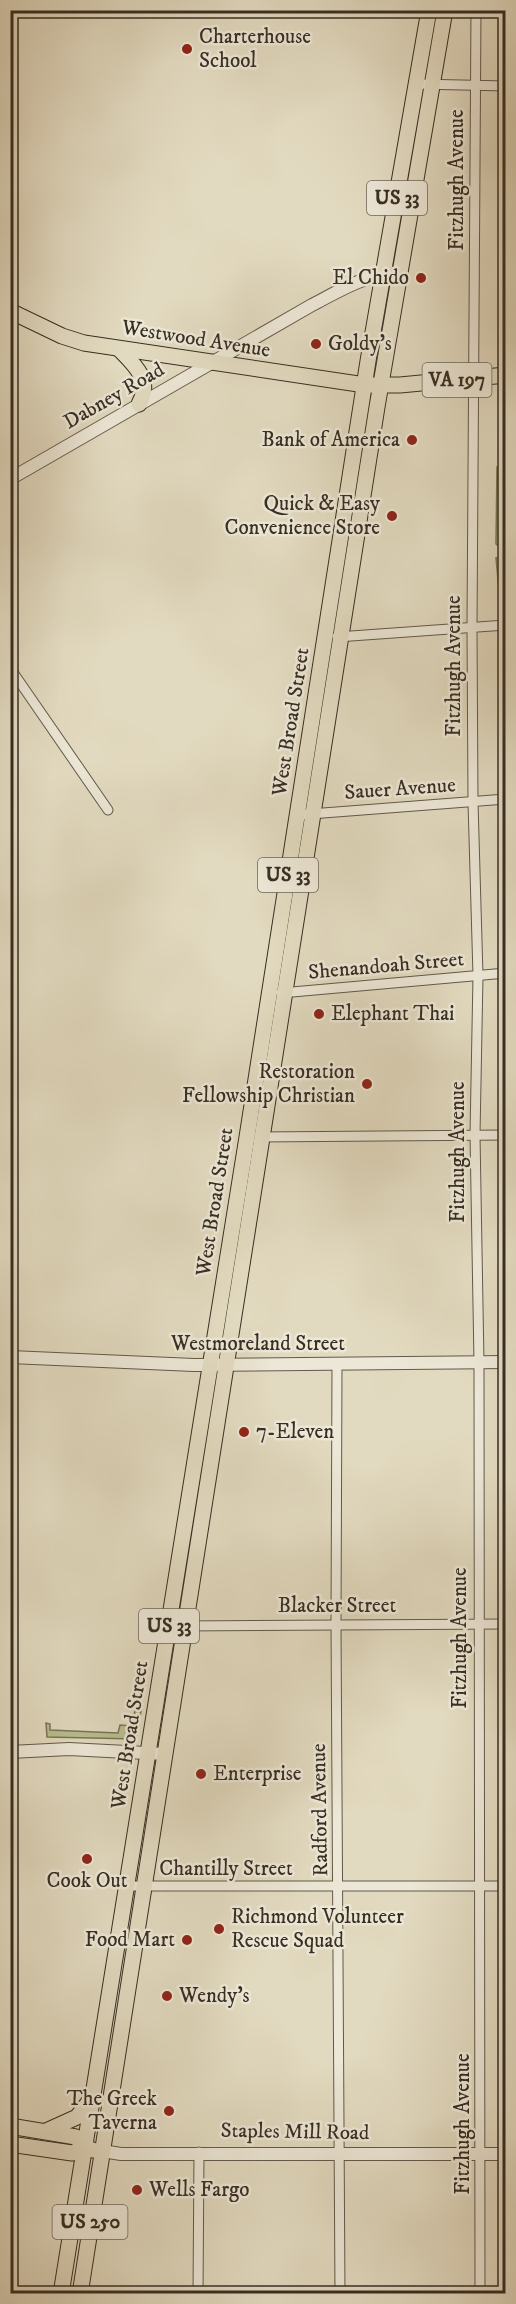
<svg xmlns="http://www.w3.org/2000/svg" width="516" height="2304" viewBox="0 0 516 2304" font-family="'IM FELL DW Pica',serif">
  <rect width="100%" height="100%" fill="#e2dac0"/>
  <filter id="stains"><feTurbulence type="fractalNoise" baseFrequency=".00333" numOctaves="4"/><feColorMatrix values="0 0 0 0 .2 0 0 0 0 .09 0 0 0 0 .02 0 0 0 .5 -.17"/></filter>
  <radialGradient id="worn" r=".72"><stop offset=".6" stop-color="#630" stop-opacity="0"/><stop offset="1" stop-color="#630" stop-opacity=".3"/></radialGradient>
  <!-- green -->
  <g fill="#b8be8e" stroke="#787658" stroke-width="1.5">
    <polygon points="497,467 505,468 506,550 503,550 496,544"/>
    <polygon points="505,557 505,610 501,611 496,558"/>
    <polygon points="135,1710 141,1711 136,1739 47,1737 46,1723 50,1724 50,1730 118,1733 120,1725 132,1726"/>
  </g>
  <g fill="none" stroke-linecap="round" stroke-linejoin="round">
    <defs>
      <g id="minor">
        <polyline points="476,10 472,628 473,802 478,976 475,1135 479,1362 480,2294"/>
        <polyline points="417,84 506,86"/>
        <polyline points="337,637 506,625"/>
        <polyline points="10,668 108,810"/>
        <polyline points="297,815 506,799"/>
        <polyline points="281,993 506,973"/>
        <polyline points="259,1137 506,1135"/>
        <polyline points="337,1363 336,1624 340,2294"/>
        <polyline points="181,1626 506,1624"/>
        <polyline points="126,1886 506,1886"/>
        <polyline points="198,2294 199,2152"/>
      </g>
      <g id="tertiary">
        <path d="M10,479L312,305C330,296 369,272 389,276"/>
        <polyline points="10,1357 194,1365 506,1362"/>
        <polyline points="10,1752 69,1749 165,1754"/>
        <polyline points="102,2151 121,2154 506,2154"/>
      </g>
      <g id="primary">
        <polyline points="10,311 62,336 84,343 365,385 400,385 506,375"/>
        <path d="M120,350C136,366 152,381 139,404"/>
        <polyline points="10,2126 76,2137 85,2148"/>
        <polyline points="46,2131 77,2117 91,2099"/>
        <polyline points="10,2144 72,2153 85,2148 93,2150"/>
        <polyline points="61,2294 247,1137 368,361 429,10"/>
        <polyline points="80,2294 377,407 445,10"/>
      </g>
    </defs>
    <!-- minor casing -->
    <use href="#minor" stroke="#62594a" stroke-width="11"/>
    <!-- tertiary casing -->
    <use href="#tertiary" stroke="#62594a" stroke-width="14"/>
    <!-- primary casing -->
    <use href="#primary" stroke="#372e23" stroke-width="17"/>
    <!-- minor -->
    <use href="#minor" stroke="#ece7d6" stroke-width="9"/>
    <!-- tertiary -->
    <use href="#tertiary" stroke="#ece7d6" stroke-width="12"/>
    <!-- primary -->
    <use href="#primary" stroke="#e2dac0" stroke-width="15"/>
  </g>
  <!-- markers -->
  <g fill="#8f2418" stroke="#ece7d6" stroke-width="2">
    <circle cx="187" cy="49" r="6"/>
    <circle cx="421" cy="278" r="6"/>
    <circle cx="316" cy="344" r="6"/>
    <circle cx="412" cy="440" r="6"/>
    <circle cx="392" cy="516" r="6"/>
    <circle cx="319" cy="1014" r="6"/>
    <circle cx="367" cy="1084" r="6"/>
    <circle cx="244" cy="1432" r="6"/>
    <circle cx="201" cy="1774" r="6"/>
    <circle cx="87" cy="1859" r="6"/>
    <circle cx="219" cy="1929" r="6"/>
    <circle cx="187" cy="1940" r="6"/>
    <circle cx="167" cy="1996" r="6"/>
    <circle cx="169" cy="2111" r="6"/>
    <circle cx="137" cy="2190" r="6"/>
  </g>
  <g text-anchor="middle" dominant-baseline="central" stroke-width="5" stroke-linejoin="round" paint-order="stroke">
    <!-- shield labels -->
    <g fill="#ece7d6" stroke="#6d6659" stroke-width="1.5">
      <rect x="367" y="181" width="60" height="34" rx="4.5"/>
      <rect x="422.5" y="363" width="69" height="34" rx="4.5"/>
      <rect x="258" y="858" width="60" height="34" rx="4.5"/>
      <rect x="139" y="1609" width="60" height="34" rx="4.5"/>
      <rect x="52.5" y="2205" width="75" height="34" rx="4.5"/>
    </g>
    <g font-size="20" font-weight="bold" fill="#372e23">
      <text x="397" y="198">US 33</text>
      <text x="457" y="380">VA 197</text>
      <text x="288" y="875">US 33</text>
      <text x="169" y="1626">US 33</text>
      <text x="90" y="2222">US 250</text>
    </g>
    <!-- poi labels -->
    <g font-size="21" fill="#372e23" stroke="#ece7d6" text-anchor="start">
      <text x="199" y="37">Charterhouse<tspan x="199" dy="24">School</tspan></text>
      <text x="409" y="278" text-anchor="end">El Chido</text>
      <text x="328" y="344">Goldy's</text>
      <text x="400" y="440" text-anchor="end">Bank of America</text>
      <text x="380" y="504" text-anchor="end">Quick &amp; Easy<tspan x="380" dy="24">Convenience Store</tspan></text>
      <text x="331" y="1014">Elephant Thai</text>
      <text x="355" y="1072" text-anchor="end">Restoration<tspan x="355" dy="24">Fellowship Christian</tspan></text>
      <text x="256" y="1432">7-Eleven</text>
      <text x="213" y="1774">Enterprise</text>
      <text x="87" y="1881" text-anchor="middle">Cook Out</text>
      <text x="231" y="1917">Richmond Volunteer<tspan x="231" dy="24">Rescue Squad</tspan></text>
      <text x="175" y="1940" text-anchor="end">Food Mart</text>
      <text x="179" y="1996">Wendy's</text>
      <text x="157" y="2099" text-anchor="end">The Greek<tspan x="157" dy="24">Taverna</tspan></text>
      <text x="149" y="2190">Wells Fargo</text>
    </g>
    <!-- street labels -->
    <g font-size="21" fill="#372e23" stroke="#ece7d6">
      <text transform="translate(457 180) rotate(-90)">Fitzhugh Avenue</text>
      <text transform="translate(196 339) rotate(9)">Westwood Avenue</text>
      <text transform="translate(114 396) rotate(-30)">Dabney Road</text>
      <text transform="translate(454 666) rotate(-90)">Fitzhugh Avenue</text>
      <text transform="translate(291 722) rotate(-81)">West Broad Street</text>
      <text transform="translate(400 789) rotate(-4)">Sauer Avenue</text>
      <text transform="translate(386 966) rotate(-5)">Shenandoah Street</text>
      <text transform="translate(458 1152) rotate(-90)">Fitzhugh Avenue</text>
      <text transform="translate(215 1202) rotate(-81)">West Broad Street</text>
      <text x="258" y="1344">Westmoreland Street</text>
      <text x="337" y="1606">Blacker Street</text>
      <text transform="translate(460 1638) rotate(-90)">Fitzhugh Avenue</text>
      <text transform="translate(130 1735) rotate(-81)">West Broad Street</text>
      <text transform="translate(320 1810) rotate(-91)">Radford Avenue</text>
      <text x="226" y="1869">Chantilly Street</text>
      <text transform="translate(463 2124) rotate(-90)">Fitzhugh Avenue</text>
      <text transform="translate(295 2132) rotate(1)">Staples Mill Road</text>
    </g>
  </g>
  <!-- margin -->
  <rect width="516" height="2304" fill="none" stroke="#e2dac0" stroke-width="36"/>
  <rect x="12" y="12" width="492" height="2280" fill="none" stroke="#372e23" stroke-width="3"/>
  <rect x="18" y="18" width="480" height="2268" fill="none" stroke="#372e23" stroke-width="1.5"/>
  <rect width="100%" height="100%" filter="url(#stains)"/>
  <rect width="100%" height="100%" fill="url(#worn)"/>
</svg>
